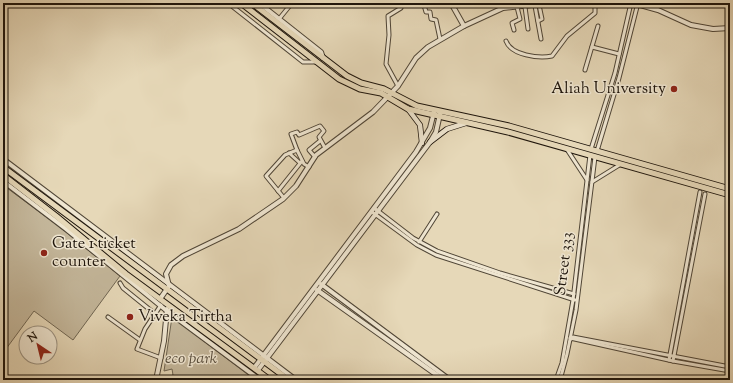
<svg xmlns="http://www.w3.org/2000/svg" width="733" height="383" viewBox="0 0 733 383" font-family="'Sorts Mill Goudy',serif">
  <rect width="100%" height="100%" fill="#e6d8b8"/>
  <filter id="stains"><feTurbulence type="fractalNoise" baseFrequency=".005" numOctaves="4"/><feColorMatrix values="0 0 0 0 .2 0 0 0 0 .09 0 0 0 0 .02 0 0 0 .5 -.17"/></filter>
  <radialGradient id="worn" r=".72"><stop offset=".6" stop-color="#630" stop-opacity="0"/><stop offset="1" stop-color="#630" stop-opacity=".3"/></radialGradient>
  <!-- green -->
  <g fill="#c4b79b" stroke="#706653">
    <polygon points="3,185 57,225 120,276 73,340 34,311 3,353"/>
    <polygon points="172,317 255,380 161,380 173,375 172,369 164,371"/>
  </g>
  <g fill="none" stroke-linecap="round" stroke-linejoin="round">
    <defs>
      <g id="minor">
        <polyline points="228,3 303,62 317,62"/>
        <polyline points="424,5 426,12 430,12 431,19 436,20 440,39"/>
        <polyline points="535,6 541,39"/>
        <polyline points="525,7 528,29"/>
        <polyline points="279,19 292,3"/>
        <polyline points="538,21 542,19 539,5"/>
        <polyline points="514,30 512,23 520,19 517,7"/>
        <path d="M506,41C511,55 539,59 552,56L567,36L595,13V3"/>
        <polyline points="592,47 619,54"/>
        <polyline points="585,70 598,26"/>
        <polyline points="398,86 386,64 389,35 388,16 401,8 402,3"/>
        <polyline points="566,148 587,180"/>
        <polyline points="591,149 615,73 631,3"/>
        <polyline points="297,150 291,134 297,132 299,135 320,126 324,131 319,137 325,148"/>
        <polyline points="597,151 619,78 638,3"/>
        <polyline points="289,153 300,163"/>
        <polyline points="315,157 309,150 320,141"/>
        <polyline points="592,182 621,164"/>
        <polyline points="278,191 302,161"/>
        <polyline points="284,198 266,176 285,155 297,150 304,164 309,167"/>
        <polyline points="374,208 413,238 437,251 500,273 574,294"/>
        <polyline points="372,212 417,245 436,255 575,300"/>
        <polyline points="419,242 437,214"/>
        <polyline points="120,283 123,288 154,313"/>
        <polyline points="161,305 145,329 137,349 161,358"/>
        <polyline points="108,317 140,340"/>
        <polyline points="570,338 673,361 730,371"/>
        <polyline points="571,339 573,337 730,367"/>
        <polyline points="669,360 700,192"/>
        <polyline points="673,361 705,194"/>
        <polyline points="556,380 562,363 573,300 590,155"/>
        <polyline points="560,380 567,354 576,310 595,157"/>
      </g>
      <g id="tertiary">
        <polyline points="259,3 321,52 323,58"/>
        <polyline points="451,3 464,26"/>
        <polyline points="633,3 658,10 691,25 713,29 730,28"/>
        <polyline points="3,159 296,380"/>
        <polyline points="3,181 66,229 167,311 260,380"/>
        <polyline points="321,284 450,380"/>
        <polyline points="317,290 444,380"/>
        <polyline points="160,299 169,286 166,274 171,265 183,256 239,229 283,199 296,186 316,155 373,112 398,86 416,58 428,47 464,26 503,8 551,3"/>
        <polyline points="254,368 416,152 430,128 434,112"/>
        <polyline points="258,370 430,142 436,132 440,114"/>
        <polyline points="156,380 164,341 167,309"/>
      </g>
      <g id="secondary">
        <polyline points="408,109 420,125 422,143"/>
        <polyline points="430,142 447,129 466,123"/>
      </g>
      <g id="primary">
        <polyline points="241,3 339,79 360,89 381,93 408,109 508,132 730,195"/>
        <polyline points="252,3 347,76 361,83 384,89 417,106 509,126 730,189"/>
        <polyline points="3,167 289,380"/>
        <polyline points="3,175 56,216 126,274 270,380"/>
      </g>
    </defs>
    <!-- minor casing -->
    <use href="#minor" stroke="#4f4536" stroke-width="5"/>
    <!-- tertiary casing -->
    <use href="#tertiary" stroke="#4f4536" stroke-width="6"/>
    <!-- secondary casing -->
    <use href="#secondary" stroke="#1d140b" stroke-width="6"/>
    <!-- primary casing -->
    <use href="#primary" stroke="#1d140b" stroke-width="7"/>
    <!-- minor -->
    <use href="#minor" stroke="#efe6d1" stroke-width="3"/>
    <!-- tertiary -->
    <use href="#tertiary" stroke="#efe6d1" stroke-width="4"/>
    <!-- secondary -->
    <use href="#secondary" stroke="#efe6d1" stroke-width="4.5"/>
    <!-- primary -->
    <use href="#primary" stroke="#e6d8b8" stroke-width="5"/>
  </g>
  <!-- markers -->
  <g fill="#8f2418" stroke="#efe6d1" stroke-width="1.5">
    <circle cx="674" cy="89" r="4"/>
    <circle cx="44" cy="253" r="4"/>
    <circle cx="130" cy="317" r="4"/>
  </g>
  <g text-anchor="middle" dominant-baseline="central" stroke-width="3" stroke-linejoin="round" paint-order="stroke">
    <!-- poi labels -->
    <g font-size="16" fill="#1d140b" stroke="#efe6d1" text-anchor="start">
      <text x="666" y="89" text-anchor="end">Aliah University</text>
      <text x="52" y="244">Gate 1 ticket<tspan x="52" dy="18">counter</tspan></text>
      <text x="138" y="317">Viveka Tirtha</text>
    </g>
    <!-- street labels -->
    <g font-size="16" fill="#1d140b" stroke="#efe6d1">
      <text transform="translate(565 264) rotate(-83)">Street 333</text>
    </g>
    <!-- park labels -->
    <g font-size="16" font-style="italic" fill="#574d3d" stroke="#efe6d1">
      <text x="191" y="359">eco park</text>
    </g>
  </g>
  <!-- margin -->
  <rect width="733" height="383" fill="none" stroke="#e6d8b8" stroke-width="16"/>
  <rect x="4" y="4" width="725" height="375" fill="none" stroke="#1d140b" stroke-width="2"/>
  <rect x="8" y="8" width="717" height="367" fill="none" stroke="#1d140b"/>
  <!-- north arrow -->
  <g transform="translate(38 345) rotate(325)"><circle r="19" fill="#efe6d1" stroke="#9b9282"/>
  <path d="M0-3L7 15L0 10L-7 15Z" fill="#8f2418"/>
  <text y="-6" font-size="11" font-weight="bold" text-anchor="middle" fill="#1d140b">N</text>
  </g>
  <rect width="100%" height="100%" filter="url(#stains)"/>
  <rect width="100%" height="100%" fill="url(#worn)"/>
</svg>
